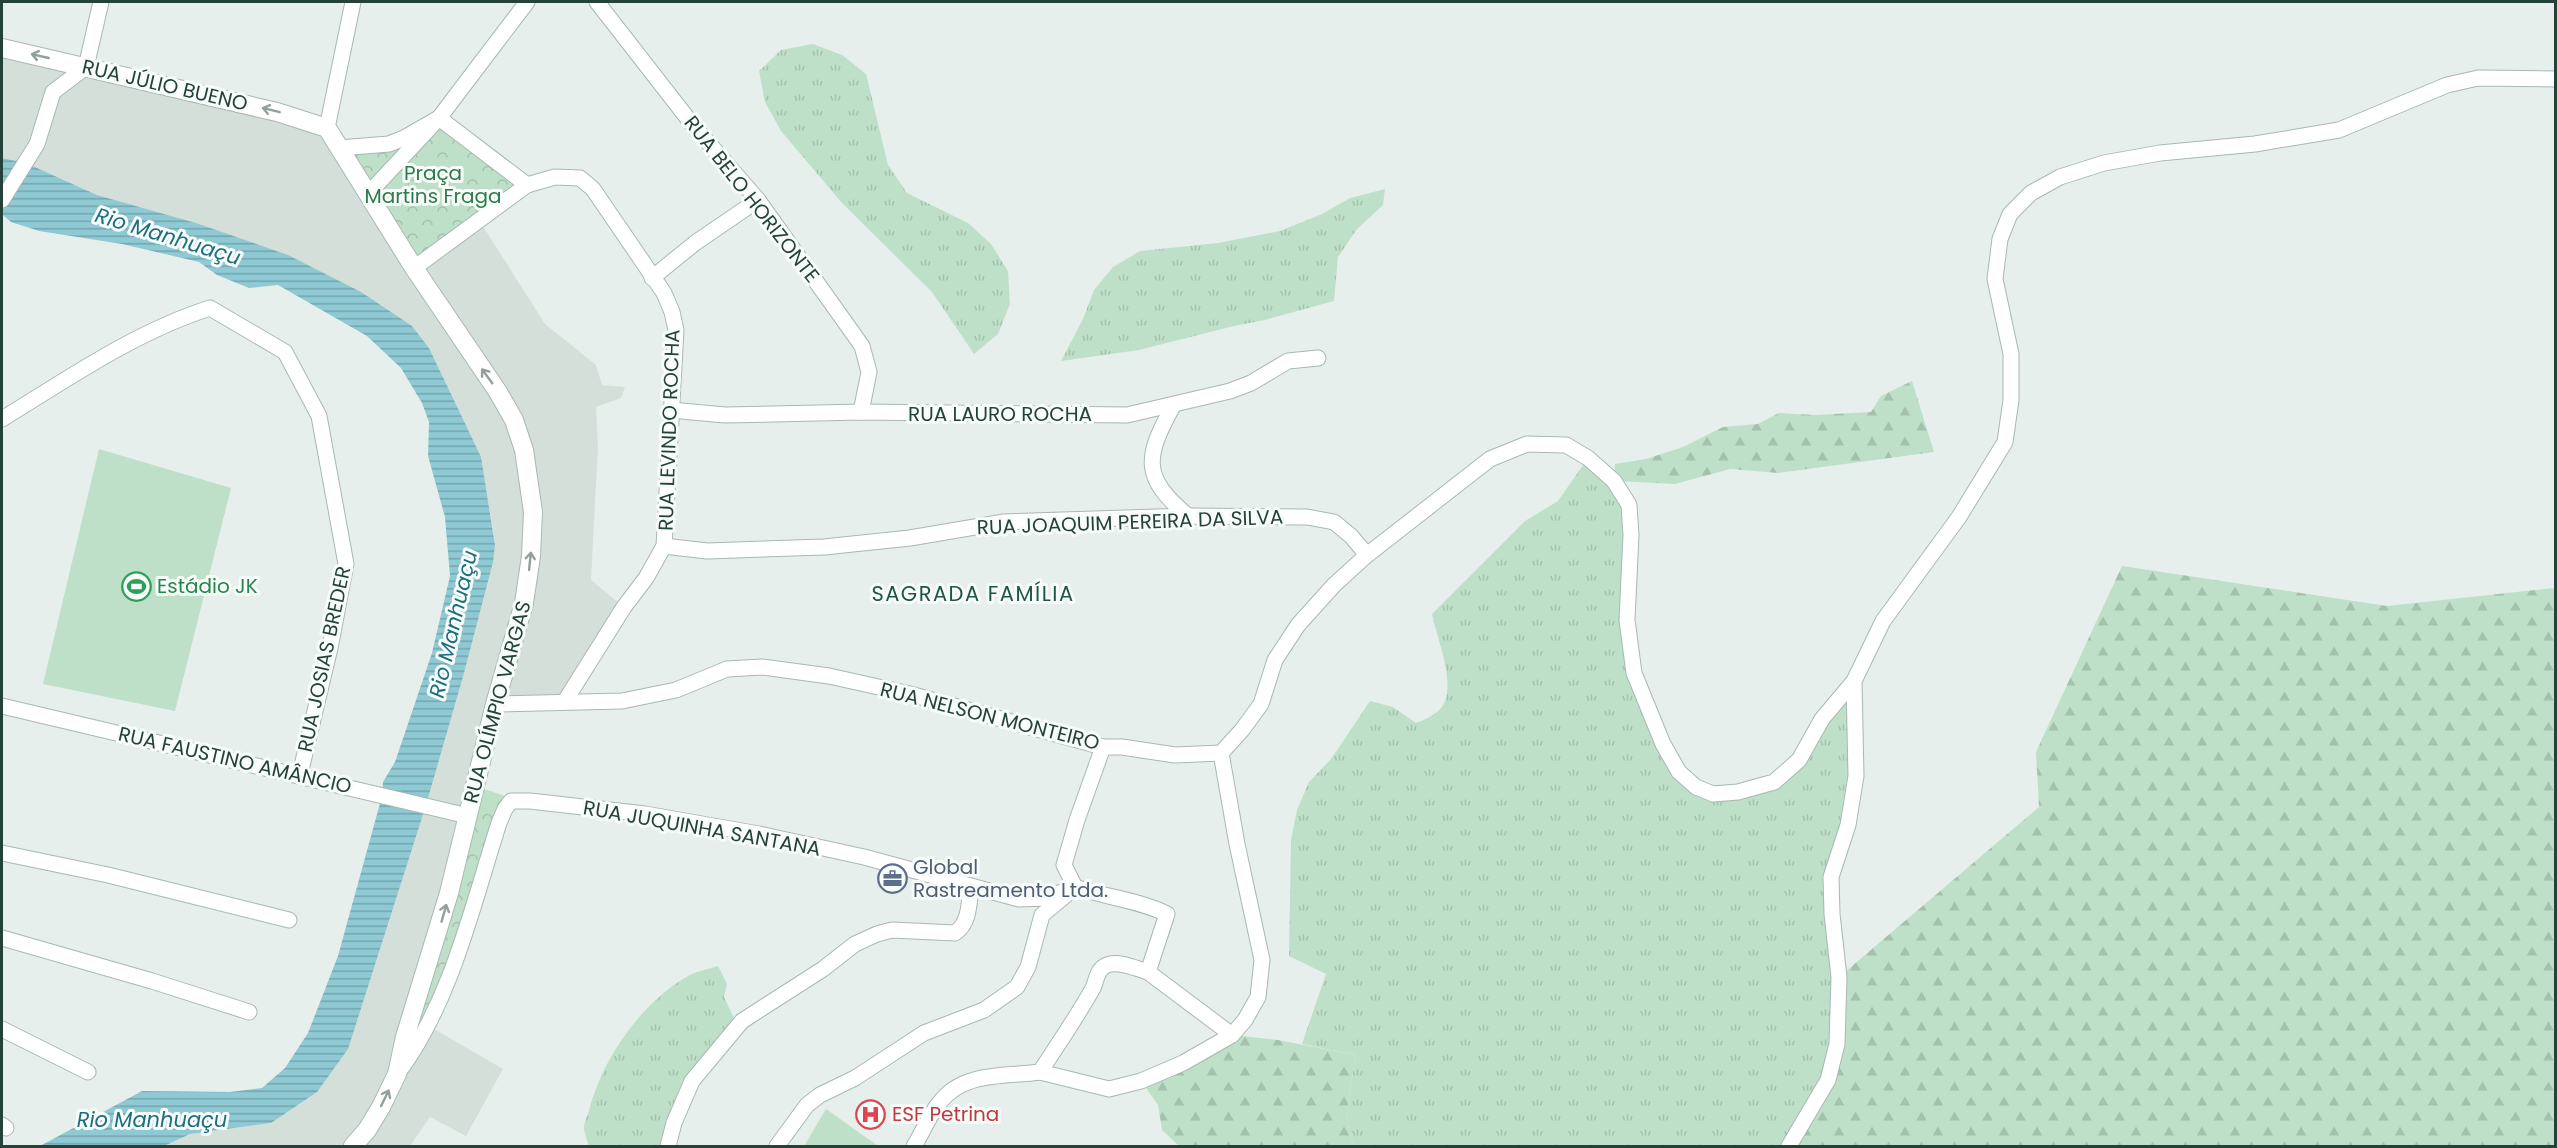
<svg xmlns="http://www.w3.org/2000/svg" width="2557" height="1148" viewBox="0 0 2557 1148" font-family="Poppins,sans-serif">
  <defs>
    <pattern id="grass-tufts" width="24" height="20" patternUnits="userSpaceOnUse" patternTransform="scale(1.5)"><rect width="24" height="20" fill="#bfe0c8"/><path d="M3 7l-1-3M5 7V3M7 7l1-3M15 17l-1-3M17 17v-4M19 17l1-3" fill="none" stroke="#a4c1ad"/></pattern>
    <pattern id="forest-firs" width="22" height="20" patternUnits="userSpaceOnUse" patternTransform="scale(1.5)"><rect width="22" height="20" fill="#bfe0c8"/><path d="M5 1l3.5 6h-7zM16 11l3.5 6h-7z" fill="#a4c1ad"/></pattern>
    <pattern id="park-crowns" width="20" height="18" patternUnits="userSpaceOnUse" patternTransform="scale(1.5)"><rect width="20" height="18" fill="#bfe0c8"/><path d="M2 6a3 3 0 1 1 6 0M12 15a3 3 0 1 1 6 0" fill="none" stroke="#a4c1ad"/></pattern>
    <pattern id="water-rules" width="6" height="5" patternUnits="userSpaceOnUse" patternTransform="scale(1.5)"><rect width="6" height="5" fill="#8ec9d4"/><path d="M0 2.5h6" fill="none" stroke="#74a5ad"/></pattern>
  </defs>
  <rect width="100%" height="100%" fill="#e6efeb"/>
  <!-- built -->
  <polygon fill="#d4dfda" points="2,48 213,96 333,140 479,220 545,324 596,365 602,385 625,387 621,398 596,407 598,447 591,580 624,607 565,701 495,705 429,1026 503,1069 466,1136 430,1117 410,1146 164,1146 190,1134 271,1123 464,673 495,545 493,529 480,457 429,348 412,326 196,223 97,195 26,163 2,158"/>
  <!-- grass -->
  <g fill="url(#grass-tufts)">
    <polygon points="813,44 842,55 866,74 888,165 907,193 968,223 991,244 1008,271 1010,304 998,334 974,354 932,292 842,203 781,131 765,102 759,71 781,50"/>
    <polygon points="1385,189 1383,205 1357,229 1338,257 1334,301 1265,320 1234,326 1139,350 1061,361 1083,319 1094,290 1113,267 1140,251 1218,243 1280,231 1322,214 1350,198"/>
    <path d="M1588,458L1629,505L1634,673L1679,773L1713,794L1774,781L1854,681L1856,776L1831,877L1837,1044L1789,1146H1355C1340,1122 1352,1082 1356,1055L1302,1044L1326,974L1289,956L1291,840L1297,810L1309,782L1331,759L1370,701L1393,707L1416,723C1423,720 1431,717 1437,712C1461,694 1437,639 1432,614L1525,521L1558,501Z"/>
    <path d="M718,966L727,984L724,997L737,1025L692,1081L668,1146H589C587,1141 585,1134 584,1129C584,1123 587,1116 589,1111C602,1059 641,1003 688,976C697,971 709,969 718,966Z"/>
  </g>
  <!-- forest -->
  <g fill="url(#forest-firs)">
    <polygon points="1912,381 1934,452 1778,473 1730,469 1675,484 1614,481 1615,464 1646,459 1683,447 1723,427 1758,424 1779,413 1815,415 1871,412 1881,396"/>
    <polygon points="2122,566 2387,606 2553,588 2556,593 2555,1146 1789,1146 1828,1080 1839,977 2039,807 2036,752"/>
    <path d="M1232,1035L1278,1040L1356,1055C1352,1082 1340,1122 1355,1146H1179L1162,1130L1158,1105L1141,1081Z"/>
  </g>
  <!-- park -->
  <g fill="url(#park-crowns)">
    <polygon points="439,118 527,185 414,268 339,148 389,144"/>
    <polygon points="475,786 517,800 511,801 429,1026 405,1037"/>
  </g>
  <!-- garden -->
  <g fill="#bfe0c8">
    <polygon points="99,449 231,488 175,711 43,684"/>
    <polygon points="826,1109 878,1146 804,1146"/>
  </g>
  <!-- water -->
  <polygon fill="url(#water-rules)" points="2,158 26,163 97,195 196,223 288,255 361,292 412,326 429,348 481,457 495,545 493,562 464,673 426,805 348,1049 317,1092 271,1123 190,1134 164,1146 40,1146 142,1091 230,1092 262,1088 285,1068 308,1033 338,956 382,796 383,782 395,762 432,653 450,576 445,517 428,456 429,422 422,403 401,368 367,336 278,285 249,288 217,275 199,262 122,244 39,231 11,222 2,214"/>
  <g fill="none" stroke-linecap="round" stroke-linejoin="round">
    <defs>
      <g id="minor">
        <polyline points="597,2 692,124 758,200 862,346 869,372 861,412"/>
        <polyline points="327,128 353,2"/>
        <polyline points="339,148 389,144 404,138 439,118 527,185"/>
        <polyline points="368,194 439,118 527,2"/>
        <polyline points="2,200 37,144 53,92 86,67 101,2"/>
        <polyline points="414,268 527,185 555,177 580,178 593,189 664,293 672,312 676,330 664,546 646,578 624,607 565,701"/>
        <polyline points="652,278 695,243 758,200"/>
        <path d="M1173,406C1145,457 1141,477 1188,516"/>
        <polyline points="671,410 725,415 861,412 1127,415 1230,391 1251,383 1288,361 1318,358"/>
        <path d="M2,419C69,378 135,332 210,308L285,352L319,416L346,564L330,648L300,774"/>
        <polyline points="664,546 707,551 824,547 910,538 1004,522 1188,516 1307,517 1334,522 1351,536 1367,555"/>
        <polyline points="495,704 622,701 676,690 727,669 762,667 829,676 910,694 1103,747 1122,747 1175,755 1221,753 1242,730 1261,704 1275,660 1298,625 1334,585 1367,555 1490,459 1527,444 1566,445 1588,458 1614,481 1629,505 1631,535 1627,620 1634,673 1663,744 1679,772 1696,787 1713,794 1738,792 1774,782 1799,760 1822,719 1854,681 1883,621 1959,517 2005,442 2011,400 2011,354 1995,279 2000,239 2010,214 2031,193 2060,177 2104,163 2160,153 2255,144 2339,130 2447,85 2478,78 2556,79"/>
        <polyline points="2,706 468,816"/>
        <polyline points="2,853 108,875 289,920"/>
        <polyline points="1075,887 1064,865 1077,820 1103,747"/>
        <polyline points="2,938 152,981 249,1012"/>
        <polyline points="1148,972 1232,1035"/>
        <polyline points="2,1029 88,1072"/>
        <polyline points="1040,1072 1109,1089 1141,1081 1183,1063 1232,1035 1245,1020 1258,997 1262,960 1237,844 1221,753"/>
        <path d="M398,1073C451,1002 472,907 499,823L505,809L511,801H530L645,814L759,834L864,857L1019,899L1046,898L1075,887"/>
        <polyline points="2,1125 6,1128"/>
        <path d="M668,1146L674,1123L692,1081L742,1021L823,969L855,944L877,934L892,930L955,933C970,923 969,902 971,886"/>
        <polyline points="777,1146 807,1105 820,1095 855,1078 924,1033 984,1010 1017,987 1028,967 1042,915 1066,895"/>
        <path d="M914,1146C923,1132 929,1115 940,1102C964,1071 1006,1077 1040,1072C1058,1044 1077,1017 1093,988C1097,979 1097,969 1107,965C1119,960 1137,969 1148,972L1167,914C1138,900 1105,897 1075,887"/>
        <polyline points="1789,1146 1828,1080 1837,1044 1839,977 1832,914 1831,877 1848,825 1856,776 1854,681"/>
      </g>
      <polyline id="tertiary" points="2,48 277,112 327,128 414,268 498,392 514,420 524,450 533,512 531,556 524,603 495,704 449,893 405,1037 397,1074 381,1107 367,1130 353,1146"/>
    </defs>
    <!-- minor casing -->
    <use href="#minor" stroke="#a8b8b2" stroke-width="17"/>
    <!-- tertiary casing -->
    <use href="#tertiary" stroke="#a8b8b2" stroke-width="20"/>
    <!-- minor -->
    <use href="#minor" stroke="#fff" stroke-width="15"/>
    <!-- tertiary -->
    <use href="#tertiary" stroke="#fff" stroke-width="18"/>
  </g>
  <!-- one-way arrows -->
  <defs><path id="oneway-shaft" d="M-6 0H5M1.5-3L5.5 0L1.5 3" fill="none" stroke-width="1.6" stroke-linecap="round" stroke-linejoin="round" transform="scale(1.5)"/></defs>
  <g stroke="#92a09c">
    <use href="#oneway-shaft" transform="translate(40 56) rotate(-167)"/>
    <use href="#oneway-shaft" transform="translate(271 110) rotate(-166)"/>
    <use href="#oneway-shaft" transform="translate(487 376) rotate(-126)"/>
    <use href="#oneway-shaft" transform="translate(530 561) rotate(-84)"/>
    <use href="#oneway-shaft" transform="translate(444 913) rotate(-74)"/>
    <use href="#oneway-shaft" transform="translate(385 1098) rotate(-64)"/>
  </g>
  <!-- icons -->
  <defs>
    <symbol id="stadium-ring" viewBox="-11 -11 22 22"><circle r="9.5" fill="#f7fbf9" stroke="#2e9e5b" stroke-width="1.5"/><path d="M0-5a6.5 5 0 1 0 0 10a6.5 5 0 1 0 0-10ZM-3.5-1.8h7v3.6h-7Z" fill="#2e9e5b"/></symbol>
    <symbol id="office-ring" viewBox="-11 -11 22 22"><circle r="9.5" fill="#f7fbf9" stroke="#5c6f8a" stroke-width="1.5"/><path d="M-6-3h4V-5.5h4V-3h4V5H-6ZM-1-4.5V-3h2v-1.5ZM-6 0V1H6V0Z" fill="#5c6f8a"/></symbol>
    <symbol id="hospital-ring" viewBox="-11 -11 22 22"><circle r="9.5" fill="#f7fbf9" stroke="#e0444e" stroke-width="1.5"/><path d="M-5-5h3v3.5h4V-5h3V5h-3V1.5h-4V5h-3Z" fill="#e0444e"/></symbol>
  </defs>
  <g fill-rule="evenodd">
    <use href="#stadium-ring" x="120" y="570" width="33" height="33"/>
    <use href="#office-ring" x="876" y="862" width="33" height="33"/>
    <use href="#hospital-ring" x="854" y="1098" width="33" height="33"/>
  </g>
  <g text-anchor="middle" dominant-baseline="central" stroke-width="6" stroke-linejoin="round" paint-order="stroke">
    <!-- street labels -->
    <g font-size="20" fill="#24423a" stroke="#f7fbf9">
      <text transform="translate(165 85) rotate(13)">RUA JÚLIO BUENO</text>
      <text transform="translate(752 199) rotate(52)">RUA BELO HORIZONTE</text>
      <text x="1000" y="414">RUA LAURO ROCHA</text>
      <text transform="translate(669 430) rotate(-88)">RUA LEVINDO ROCHA</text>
      <text transform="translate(1130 522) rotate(-2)">RUA JOAQUIM PEREIRA DA SILVA</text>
      <text transform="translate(324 659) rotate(-78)">RUA JOSIAS BREDER</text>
      <text transform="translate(497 702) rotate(-75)">RUA OLÍMPIO VARGAS</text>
      <text transform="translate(990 716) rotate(14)">RUA NELSON MONTEIRO</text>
      <text transform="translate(235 760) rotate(13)">RUA FAUSTINO AMÂNCIO</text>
      <text transform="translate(702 828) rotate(10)">RUA JUQUINHA SANTANA</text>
    </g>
    <!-- park labels -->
    <g font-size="20" fill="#2d7a4b" stroke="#f7fbf9">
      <text x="433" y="173">Praça<tspan x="433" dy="23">Martins Fraga</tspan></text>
    </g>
    <!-- leisure labels -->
    <g font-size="20" fill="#27864d" stroke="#f7fbf9" text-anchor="start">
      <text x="157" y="586">Estádio JK</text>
    </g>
    <!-- service labels -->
    <g font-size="20" fill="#4e5e75" stroke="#f7fbf9" text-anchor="start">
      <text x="913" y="867">Global<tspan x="913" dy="23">Rastreamento Ltda.</tspan></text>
    </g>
    <!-- health labels -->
    <g font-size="20" fill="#be3a42" stroke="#f7fbf9" text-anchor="start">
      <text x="892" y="1114">ESF Petrina</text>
    </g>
    <!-- water labels -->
    <g font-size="21" font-style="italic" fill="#1c6f80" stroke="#f7fbf9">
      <text transform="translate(168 236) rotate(17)">Rio Manhuaçu</text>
      <text transform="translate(453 624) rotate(-77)">Rio Manhuaçu</text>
      <text x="152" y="1119">Rio Manhuaçu</text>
    </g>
    <!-- neighbourhood labels -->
    <g font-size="21" letter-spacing="1.5" fill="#1f5548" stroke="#f7fbf9">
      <text x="973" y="593">SAGRADA FAMÍLIA</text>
    </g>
  </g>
  <!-- border -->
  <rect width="2557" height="1148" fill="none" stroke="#24423a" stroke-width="6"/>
</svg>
